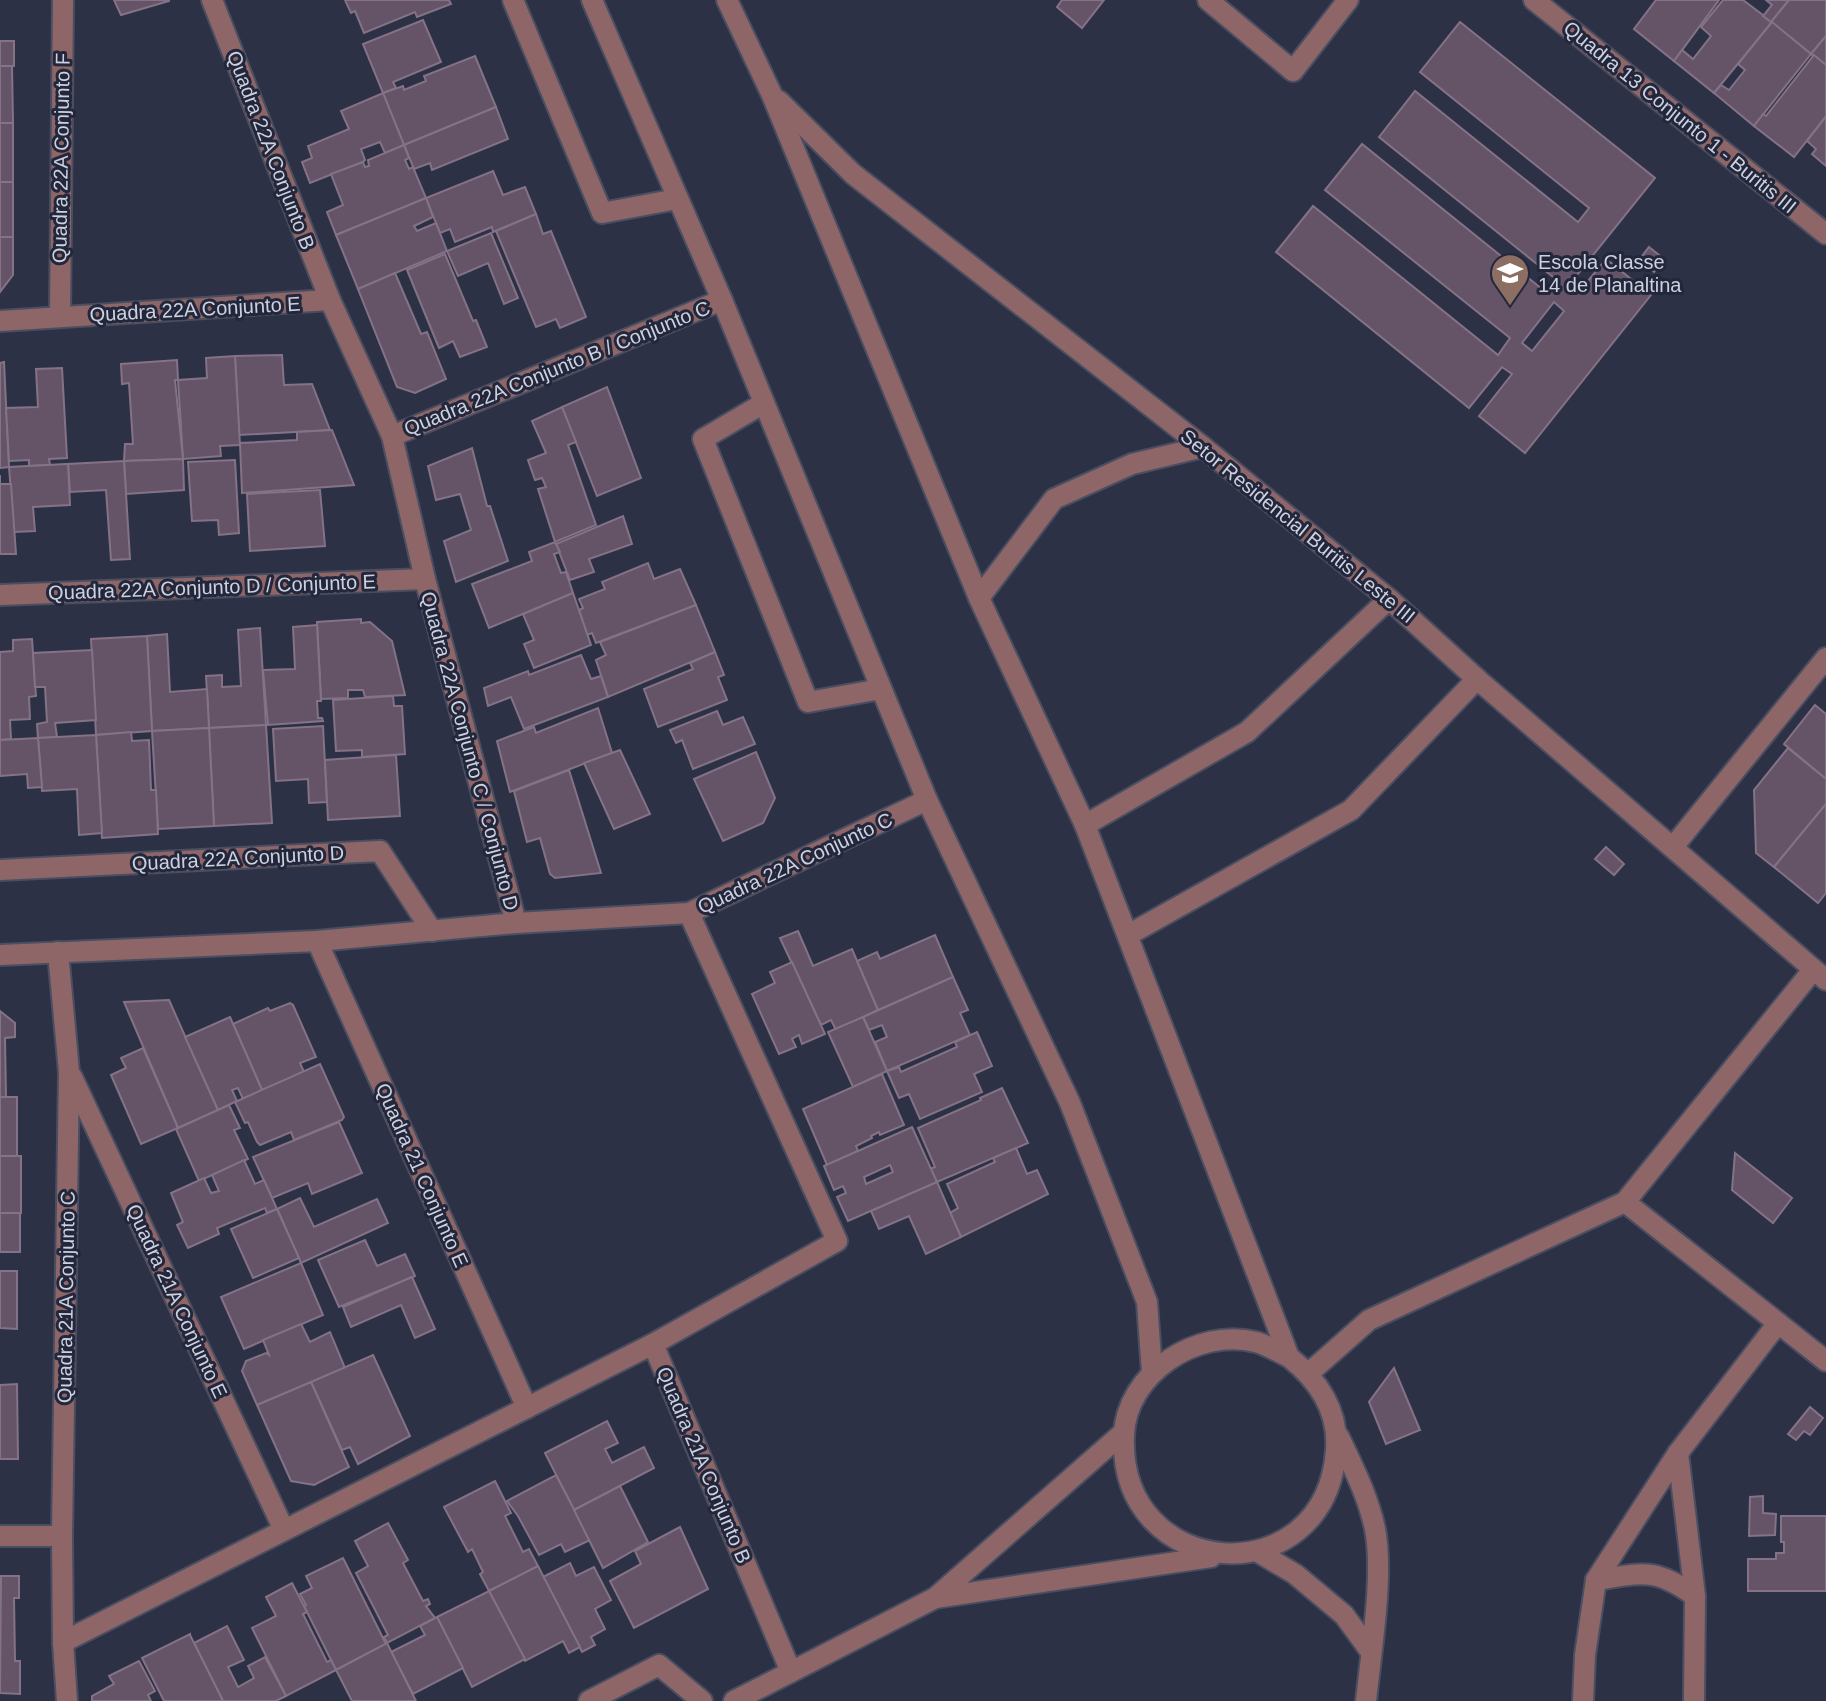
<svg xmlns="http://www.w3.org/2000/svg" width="1826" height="1701" viewBox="0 0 1826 1701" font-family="Arial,sans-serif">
  <rect width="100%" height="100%" fill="#2d3146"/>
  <!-- building -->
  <g fill="#655368" stroke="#847287" stroke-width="2" fill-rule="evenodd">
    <polygon points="114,0 169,0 169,1 121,15"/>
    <polygon points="345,0 449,0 451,4 417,17 415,12 364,33 355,11 351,13"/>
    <polygon points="1062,0 1104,0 1082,28 1057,7"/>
    <polygon points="1656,0 1719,0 1674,61 1634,29"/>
    <polygon points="1723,0 1743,0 1772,22 1714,93 1674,61 1682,50 1693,59 1711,36 1701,27"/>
    <polygon points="1766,0 1789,0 1771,22 1763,16 1772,5"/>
    <polygon points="1789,0 1826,0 1826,36 1811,54 1771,22"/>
    <polygon points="423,20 441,62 393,82 396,88 383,93 363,44"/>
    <path d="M1460,22L1655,178L1569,285L1579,292L1606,259L1651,295L1525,453L1479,416L1512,374L1502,367L1469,408L1276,252L1313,206L1498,355L1510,338L1325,190L1362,144L1547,293L1558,281L1379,137L1415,91L1578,222L1589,208L1420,72ZM1554,302L1564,311L1532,351L1522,343Z"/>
    <polygon points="1772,22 1811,54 1754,126 1714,93 1721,85 1729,90 1745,70 1738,64"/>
    <polygon points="1826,36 1826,65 1811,54"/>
    <rect x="0" y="41" width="14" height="25"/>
    <polygon points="1814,55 1826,65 1826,116 1794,157 1754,126 1763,114 1766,116"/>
    <polygon points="475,56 496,107 404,145 383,93 403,86 404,90 426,81 424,76"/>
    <polygon points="0,66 12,66 13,123 0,123"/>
    <polygon points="383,93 404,145 385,153 380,142 361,149 365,160 363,162 310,183 302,162 312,158 308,146 349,129 341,111"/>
    <polygon points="496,107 508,139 432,170 430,163 414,169 404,145"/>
    <polygon points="1825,118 1826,119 1826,166 1812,154 1816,149 1807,141"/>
    <rect x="0" y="123" width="13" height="59"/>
    <polygon points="404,145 409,158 405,160 409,169 413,167 426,198 336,235 327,212 343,205 331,174 363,162 365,167 369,166 368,160"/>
    <polygon points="493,171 503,195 525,187 536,214 493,232 492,227 455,242 450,229 440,233 426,198"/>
    <rect x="0" y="182" width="13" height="55"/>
    <polygon points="426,198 433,217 414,226 417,231 436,223 447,251 358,289 336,235"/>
    <polygon points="536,214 543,234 551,231 586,317 560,328 556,319 536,327 496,231"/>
    <polygon points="491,233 518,298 504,304 488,263 458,276 447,251"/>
    <polygon points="0,237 13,237 13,275 0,292"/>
    <polygon points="1649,247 1664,259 1654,272 1639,260"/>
    <polygon points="445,254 473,321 476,320 487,347 460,357 453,341 439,348 407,270"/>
    <polygon points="395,273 421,334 427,332 446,379 415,393 397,387 358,289"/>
    <polygon points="282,355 284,385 312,384 330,430 239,435 235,356"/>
    <polygon points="235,356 240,445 220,446 221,456 183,459 178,380 207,378 206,358"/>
    <polygon points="177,360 178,380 175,380 183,459 124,461 125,444 133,444 129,383 122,384 121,364"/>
    <polygon points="4,362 9,467 0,468 0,363"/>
    <polygon points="62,368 67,458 49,459 50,465 29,466 29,460 9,461 6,408 38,407 36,369"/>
    <polygon points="607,387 641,478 597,496 562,407"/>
    <polygon points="562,407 576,442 568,445 596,525 555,542 538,489 546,487 542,478 535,480 528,460 546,453 532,421"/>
    <polygon points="332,430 354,485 242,493 240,443 297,440 297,432"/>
    <polygon points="472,448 487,506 490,506 508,561 456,582 444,541 471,530 460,494 436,500 428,466"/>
    <polygon points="183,459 184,490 126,494 124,461"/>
    <polygon points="235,460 239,533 219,535 218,520 192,521 188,462"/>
    <polygon points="124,461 130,559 111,560 106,490 70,492 68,464"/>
    <polygon points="66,464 68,464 70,505 33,507 35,531 14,532 9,467"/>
    <polygon points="0,475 0,484 11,484 16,554 0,554"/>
    <polygon points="320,490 325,546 250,551 247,494"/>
    <polygon points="623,516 632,544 589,559 594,572 570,580 556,544"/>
    <polygon points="555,542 560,552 554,554 561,573 566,572 573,593 489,628 472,584 532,561 529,552"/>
    <polygon points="648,563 654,579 680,569 696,605 596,643 592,633 587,635 579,610 583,608 579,599 605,589 602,582"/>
    <polygon points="573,593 591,645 534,668 524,644 534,640 523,614"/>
    <polygon points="696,605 715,652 608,697 596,660 606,655 600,642"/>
    <polygon points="361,619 361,623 370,622 392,641 405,695 365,697 363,690 348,690 348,698 321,699 317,622"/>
    <polygon points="317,625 321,701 317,701 318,718 322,718 323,721 268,725 263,670 295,669 293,627"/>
    <polygon points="260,628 266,725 209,728 206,676 222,675 222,687 241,686 238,630"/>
    <polygon points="167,634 170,692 207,689 209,728 152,731 147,636"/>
    <polygon points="147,636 152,731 96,735 91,639"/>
    <polygon points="32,639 36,696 29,697 30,719 10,720 11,739 0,740 0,652 13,651 13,640"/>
    <polygon points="92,650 96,720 55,723 57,737 38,738 37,724 47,722 45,687 35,687 33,653"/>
    <polygon points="715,652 724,675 718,677 727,700 658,727 644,689 693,669 690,663"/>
    <polygon points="581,655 591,679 601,676 608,697 524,729 511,697 488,706 484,688 528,671 529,675"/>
    <polygon points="393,696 394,706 402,706 405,754 362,757 362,750 336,751 333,700"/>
    <polygon points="1815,705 1826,714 1826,779 1784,744"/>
    <polygon points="598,708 612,753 510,792 497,741 534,727 536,733"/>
    <polygon points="717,711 723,725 743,717 755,744 693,769 682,740 676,743 670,730"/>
    <polygon points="266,725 272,823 214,826 209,728"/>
    <polygon points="323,726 327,802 309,803 308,779 276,781 273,729"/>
    <polygon points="209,728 214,826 158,829 152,731"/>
    <polygon points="131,732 132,741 149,740 151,790 156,790 158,834 102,838 96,735"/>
    <polygon points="96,735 102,833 79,835 77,789 42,791 38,738"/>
    <polygon points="38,738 42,787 28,788 27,774 0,776 0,740"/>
    <polygon points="1788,748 1826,779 1826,804 1774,867 1756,853 1754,790"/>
    <polygon points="620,750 650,814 614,829 584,763"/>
    <polygon points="756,752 775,798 763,823 723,841 694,779"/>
    <polygon points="396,755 400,816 328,820 325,760"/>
    <polygon points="569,770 601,873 555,878 550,874 540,838 527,842 514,791"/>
    <polygon points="1826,804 1826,893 1818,903 1774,867"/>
    <polygon points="1606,847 1624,864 1614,875 1595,859"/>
    <polygon points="798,931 813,966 852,949 878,1010 836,1030 831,1020 821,1025 780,938"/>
    <polygon points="935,935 953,977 878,1010 857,961 877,952 880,959"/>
    <polygon points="792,962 825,1034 802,1044 799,1035 792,1039 796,1047 779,1054 752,994 775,983 770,972"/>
    <polygon points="953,977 968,1010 960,1013 970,1035 887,1071 875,1042 887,1037 882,1025 869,1030 863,1017"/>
    <polygon points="169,1000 218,1110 178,1128 124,1002"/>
    <polygon points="290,1003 293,1005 316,1057 300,1063 304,1072 262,1090 233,1024 268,1008 270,1011"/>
    <polygon points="0,1011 15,1023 15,1037 5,1038 6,1097 0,1097"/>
    <polygon points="230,1017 262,1090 243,1099 238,1088 232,1090 237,1101 218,1110 185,1037"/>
    <polygon points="863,1017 887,1071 853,1087 828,1032"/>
    <polygon points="977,1032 992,1066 974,1074 982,1092 920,1119 909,1094 899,1098 887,1071 899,1067 901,1072 957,1047 955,1042"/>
    <polygon points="143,1048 178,1128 141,1144 111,1075 126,1068 121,1058"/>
    <polygon points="320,1064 344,1117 342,1120 294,1140 291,1132 260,1145 257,1142 248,1122 245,1123 235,1102"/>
    <polygon points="882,1074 904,1125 880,1135 879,1132 871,1136 872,1138 856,1146 858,1151 827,1165 803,1109"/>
    <polygon points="1002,1088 1028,1143 937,1182 930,1169 935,1167 918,1128 981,1100 980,1098"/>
    <rect x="0" y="1097" width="17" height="59"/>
    <polygon points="229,1105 240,1128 234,1130 248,1159 199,1181 176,1129"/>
    <polygon points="339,1122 362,1173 312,1194 308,1183 272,1198 253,1157"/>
    <path d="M912,1127L937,1182L848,1221L837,1197L846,1193L843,1186L834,1190L824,1166ZM890,1165L893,1172L866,1184L864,1177Z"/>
    <polygon points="1016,1148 1027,1174 1037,1170 1048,1194 961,1237 950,1213 958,1208 947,1184 995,1162 993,1158"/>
    <polygon points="1735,1153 1792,1198 1773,1223 1732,1190"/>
    <rect x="0" y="1156" width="21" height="57"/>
    <polygon points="244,1160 255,1184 264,1180 277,1209 267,1213 265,1208 217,1228 219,1234 188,1248 177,1225 183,1222 171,1193 204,1178 211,1193 219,1191 212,1175"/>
    <polygon points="937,1182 961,1237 926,1254 909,1216 879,1229 871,1211"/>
    <polygon points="300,1198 314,1227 377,1199 388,1223 301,1263 277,1209"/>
    <polygon points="277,1209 299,1258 253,1278 231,1229"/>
    <rect x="0" y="1213" width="20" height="39"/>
    <polygon points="365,1240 377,1266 405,1254 415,1276 339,1307 318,1260"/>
    <polygon points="301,1263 323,1315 244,1349 221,1297"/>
    <polygon points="0,1271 17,1271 17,1329 0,1328"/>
    <polygon points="412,1277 435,1329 415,1338 401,1305 351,1327 343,1307"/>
    <polygon points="301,1324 310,1342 330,1332 345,1368 257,1405 242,1371 246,1361 266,1353 269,1355 263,1340"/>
    <polygon points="373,1355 410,1436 358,1464 350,1447 342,1450 311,1382"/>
    <polygon points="1394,1368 1420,1430 1386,1444 1369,1402"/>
    <polygon points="311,1382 349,1467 314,1485 291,1481 257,1405"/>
    <polygon points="17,1384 18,1459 0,1459 0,1385"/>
    <polygon points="1810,1407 1823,1418 1810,1435 1804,1431 1796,1440 1788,1434"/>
    <polygon points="607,1421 618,1443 605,1449 612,1463 644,1447 654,1468 574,1510 545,1453"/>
    <polygon points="556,1475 590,1540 565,1552 561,1544 539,1555 518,1516 507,1501"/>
    <polygon points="495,1481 511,1513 505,1516 523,1552 529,1549 538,1566 489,1591 480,1574 483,1572 472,1549 468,1552 444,1507"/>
    <polygon points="620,1486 648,1542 603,1568 574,1510"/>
    <polygon points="1763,1496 1763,1513 1776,1514 1775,1535 1749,1536 1750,1497"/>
    <polygon points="1781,1516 1826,1516 1826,1591 1748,1591 1748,1559 1776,1559 1776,1553 1784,1553 1784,1542 1781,1542"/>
    <polygon points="388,1523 408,1560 403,1563 423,1601 428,1599 430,1604 426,1606 435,1618 387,1643 384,1637 388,1635 356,1573 368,1566 355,1541"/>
    <polygon points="680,1527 708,1589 634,1628 610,1581 641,1564 635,1551"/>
    <polygon points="343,1558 386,1644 336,1670 304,1606 306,1605 300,1594 312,1588 306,1576"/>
    <polygon points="570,1563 576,1576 594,1567 611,1600 595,1609 605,1629 591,1637 595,1645 582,1652 543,1577"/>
    <polygon points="538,1566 580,1647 569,1653 563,1641 525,1661 489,1591"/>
    <polygon points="1,1576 19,1576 19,1598 14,1598 15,1661 20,1661 20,1694 0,1693"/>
    <polygon points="292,1583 307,1612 303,1614 327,1662 331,1660 336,1670 286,1696 252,1628 276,1616 266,1597"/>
    <polygon points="489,1591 525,1659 472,1687 437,1617"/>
    <polygon points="437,1617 463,1668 413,1694 391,1652 425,1635 420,1626"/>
    <polygon points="227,1626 244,1660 228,1667 238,1687 254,1678 248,1666 265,1657 286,1696 276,1701 223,1701 194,1643"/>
    <polygon points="190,1634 190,1635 223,1701 164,1701 142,1658"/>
    <polygon points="387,1643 416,1701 352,1701 336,1670"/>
    <polygon points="139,1661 155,1691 148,1695 151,1701 92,1701 92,1696 114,1684 109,1676"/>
  </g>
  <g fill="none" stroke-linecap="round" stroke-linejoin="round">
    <defs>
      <g id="minor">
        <polyline points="212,0 330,300 392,436 425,579 516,923"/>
        <polyline points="513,0 602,213 677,199"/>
        <polyline points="592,0 722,300 927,800 1070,1103 1147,1302 1152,1373"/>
        <path d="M727,0L772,95L979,598L1085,825L1289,1357C1318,1380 1339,1411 1336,1450C1326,1597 1117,1583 1124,1435C1126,1374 1197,1327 1256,1342C1267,1345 1278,1352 1289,1357"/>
        <polyline points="1208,0 1293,71 1348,0"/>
        <polyline points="1534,0 1826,234"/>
        <polyline points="779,101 853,174 1203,447 1389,599 1477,679 1826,980"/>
        <polyline points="60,317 63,0"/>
        <polyline points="0,321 330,300"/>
        <polyline points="764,403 703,439 808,702 881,689"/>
        <polyline points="392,436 722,300"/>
        <polyline points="0,595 425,579"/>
        <polyline points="979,598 1054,499 1132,464 1203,447"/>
        <polyline points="1085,825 1247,732 1389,599"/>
        <polyline points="1673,847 1826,658"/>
        <polyline points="0,870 380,851 432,931"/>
        <polyline points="1128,935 1351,810 1477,679"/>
        <polyline points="317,941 527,1408"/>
        <polyline points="58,952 69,1072 62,1536 63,1642 67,1701"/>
        <polyline points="0,955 317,941 516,923 689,913 927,800"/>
        <polyline points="72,1077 284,1530"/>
        <polyline points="1625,1202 1826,1361"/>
        <polyline points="653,1344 791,1672"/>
        <polyline points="1309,1373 1369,1320 1625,1202 1813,970"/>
        <path d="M1339,1437C1353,1467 1368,1496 1375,1529C1384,1575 1371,1652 1366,1701"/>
        <polyline points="1678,1453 1695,1596 1694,1701"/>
        <polyline points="0,1536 62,1536"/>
        <polyline points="1258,1552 1295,1574 1344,1615 1371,1652"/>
        <path d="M1596,1580C1643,1573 1655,1567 1695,1596"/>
        <polyline points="935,1598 1211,1557"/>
        <polyline points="63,1642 653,1344 837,1241 689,913"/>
        <polyline points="589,1701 659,1665 702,1701"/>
        <polyline points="734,1701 935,1598 1124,1432"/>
        <polyline points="1583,1701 1585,1655 1596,1580 1678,1453 1778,1323"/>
      </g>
    </defs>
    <!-- minor casing -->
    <use href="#minor" stroke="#4a4e61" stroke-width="24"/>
    <!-- minor -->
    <use href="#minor" stroke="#8f6668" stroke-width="20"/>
  </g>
  <!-- icons -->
  <defs>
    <symbol id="school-pin" viewBox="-11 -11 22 30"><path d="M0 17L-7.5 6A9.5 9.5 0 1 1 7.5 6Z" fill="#8d6e63" stroke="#23273c"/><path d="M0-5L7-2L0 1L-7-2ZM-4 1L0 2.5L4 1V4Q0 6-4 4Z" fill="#fff"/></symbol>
  </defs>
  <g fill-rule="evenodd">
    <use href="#school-pin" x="1488" y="251" width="44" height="60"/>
  </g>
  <g text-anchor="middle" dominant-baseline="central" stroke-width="6" stroke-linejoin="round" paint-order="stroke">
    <!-- street labels -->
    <g font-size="20" fill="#cdd0de" stroke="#23273c">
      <text transform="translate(1680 117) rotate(39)">Quadra 13 Conjunto 1 - Buritis III</text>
      <text transform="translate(271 150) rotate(69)">Quadra 22A Conjunto B</text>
      <text transform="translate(61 158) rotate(-89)">Quadra 22A Conjunto F</text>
      <text transform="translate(195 309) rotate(-3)">Quadra 22A Conjunto E</text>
      <text transform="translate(557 368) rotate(-22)">Quadra 22A Conjunto B / Conjunto C</text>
      <text transform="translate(1298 526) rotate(39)">Setor Residencial Buritis Leste III</text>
      <text transform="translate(212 587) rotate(-2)">Quadra 22A Conjunto D / Conjunto E</text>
      <text transform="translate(470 751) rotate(75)">Quadra 22A Conjunto C / Conjunto D</text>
      <text transform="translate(238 858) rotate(-3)">Quadra 22A Conjunto D</text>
      <text transform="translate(795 863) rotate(-25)">Quadra 22A Conjunto C</text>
      <text transform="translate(422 1175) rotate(66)">Quadra 21 Conjunto E</text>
      <text transform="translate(66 1297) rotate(-89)">Quadra 21A Conjunto C</text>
      <text transform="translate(177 1301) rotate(65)">Quadra 21A Conjunto E</text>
      <text transform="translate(704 1465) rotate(67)">Quadra 21A Conjunto B</text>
    </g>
    <!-- poi labels -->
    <g font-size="20" fill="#cdd0de" stroke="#23273c" text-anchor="start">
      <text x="1538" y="262">Escola Classe<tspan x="1538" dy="23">14 de Planaltina</tspan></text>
    </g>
  </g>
</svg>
